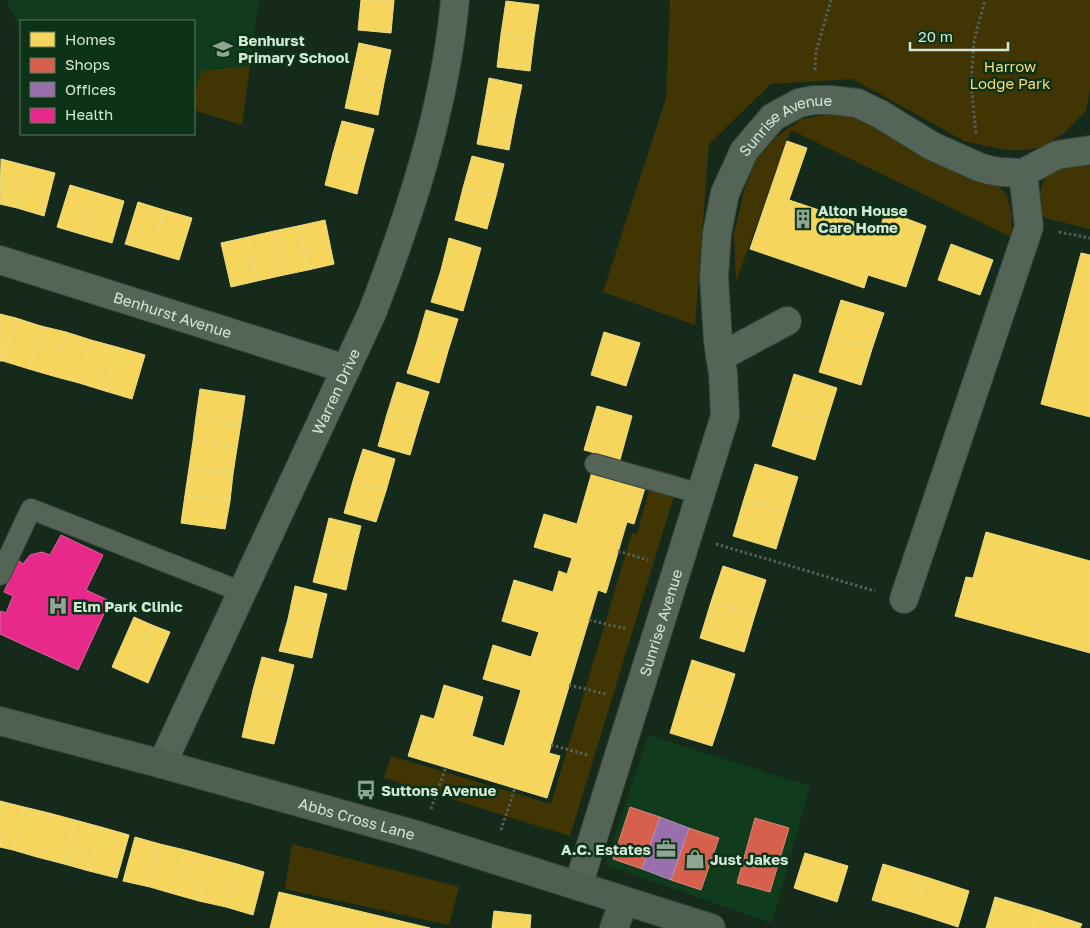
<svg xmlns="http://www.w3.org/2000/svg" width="1090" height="928" viewBox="0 0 1090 928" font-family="'Golos Text',sans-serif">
  <rect width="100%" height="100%" fill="#152a1b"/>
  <!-- built -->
  <g fill="#103b1d">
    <polygon points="6,0 259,0 242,125 194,110 194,21 21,21 21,32"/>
    <polygon points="648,735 810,786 772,923 605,865"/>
  </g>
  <!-- green -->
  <g fill="#413504">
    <polygon points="670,0 1090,0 1090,91 1086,111 1063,134 1041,147 1026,150 1004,150 964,141 853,79 771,84 709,144 695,325 603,292 666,98"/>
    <polygon points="250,66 242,125 194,110 194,92 202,71"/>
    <polygon points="835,113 868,121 915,153 993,181 1007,195 1012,215 1011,237 791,130 736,282 734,234 744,191 755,161 776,137 802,119"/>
    <path d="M1063,164H1090V229L1048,219L1040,215C1039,188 1039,179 1063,164Z"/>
    <polygon points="655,469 680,476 570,836 384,778 391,756 551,804 632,533 637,534"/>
    <polygon points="292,844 459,887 449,925 285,889"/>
  </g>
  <!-- homes -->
  <g fill="#f6d55c" stroke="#ecdb81">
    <polygon points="361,0 394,0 391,33 358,30"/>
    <polygon points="506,1 539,5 534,38 501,34"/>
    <polygon points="501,34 534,38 530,71 497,67"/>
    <polygon points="359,43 391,50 384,83 352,76"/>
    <polygon points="352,76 384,83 378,115 345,108"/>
    <polygon points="489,78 522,85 515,118 483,112"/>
    <polygon points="483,112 515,118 509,150 477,144"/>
    <polygon points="342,121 374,129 365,162 333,153"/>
    <polygon points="787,141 807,148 789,200 879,230 886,211 926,226 906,287 868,275 864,288 750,249"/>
    <polygon points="333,153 365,162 357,194 325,185"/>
    <polygon points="472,156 504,164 496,196 463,188"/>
    <polygon points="1,159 28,166 17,208 0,204"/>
    <polygon points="28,166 55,173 44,216 17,208"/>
    <polygon points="70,185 97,193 84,235 57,227"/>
    <polygon points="463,188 496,196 487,229 455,220"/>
    <polygon points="97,193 124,201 112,243 84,235"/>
    <polygon points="138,202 164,210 152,252 125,244"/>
    <polygon points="164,210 192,218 179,260 152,252"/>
    <polygon points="325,220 334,264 308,270 298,226"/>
    <polygon points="298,226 308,270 284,275 274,231"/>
    <polygon points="274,231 284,275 257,281 248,237"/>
    <polygon points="248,237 257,281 231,287 221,243"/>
    <polygon points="449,238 481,248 472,280 441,270"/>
    <polygon points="951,244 993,260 980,295 938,280"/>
    <polygon points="1081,253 1090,255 1090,417 1041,404"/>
    <polygon points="441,270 472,280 463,311 431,302"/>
    <polygon points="841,300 884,313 872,349 830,336"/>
    <polygon points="426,310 458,319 448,351 417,342"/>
    <polygon points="0,314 16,318 3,361 0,361"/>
    <polygon points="16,318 41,326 29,369 3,361"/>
    <polygon points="41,326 66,332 53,376 29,369"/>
    <polygon points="66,332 91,340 79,383 53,376"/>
    <polygon points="604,332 640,343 626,386 591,375"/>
    <polygon points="830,336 872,349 861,385 819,372"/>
    <polygon points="91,340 117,347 105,391 79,383"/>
    <polygon points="417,342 448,351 439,383 407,373"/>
    <polygon points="117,347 145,355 132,399 105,391"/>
    <polygon points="794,374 837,388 826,423 783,410"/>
    <polygon points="397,382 429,392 419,424 387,414"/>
    <polygon points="200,389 245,396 241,423 196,417"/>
    <polygon points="597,406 632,416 620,460 584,450"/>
    <polygon points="783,410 826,423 815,460 772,446"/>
    <polygon points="387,414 419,424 410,455 378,446"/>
    <polygon points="196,417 241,423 237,448 193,441"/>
    <polygon points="193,441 237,448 233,474 189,468"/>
    <polygon points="363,449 395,459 386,491 353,481"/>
    <polygon points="755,464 798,477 787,513 744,499"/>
    <polygon points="189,468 233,474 230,501 185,495"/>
    <polygon points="592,472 645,488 634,524 627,522 606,593 598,590 549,753 560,756 547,798 408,756 421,715 434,719 444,685 483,697 472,736 504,746 521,690 483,679 493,645 531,657 539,632 502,621 514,580 553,592 559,571 567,574 572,558 534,547 544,514 577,524"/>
    <polygon points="353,481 386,491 376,522 344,513"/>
    <polygon points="185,495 230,501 225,529 181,523"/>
    <polygon points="744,499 787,513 776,549 733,536"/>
    <polygon points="329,518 361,526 353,558 321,550"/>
    <polygon points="986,532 1090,561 1090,653 955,616 966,577 973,578"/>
    <polygon points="321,550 353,558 346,590 313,582"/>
    <polygon points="723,566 766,580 755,615 711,602"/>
    <polygon points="295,586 327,594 319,627 288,619"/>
    <polygon points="711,602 755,615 744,652 700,638"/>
    <polygon points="134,617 152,625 130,675 112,667"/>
    <polygon points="288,619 319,627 312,658 279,651"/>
    <polygon points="152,625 170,632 148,683 130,675"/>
    <polygon points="262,657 294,665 286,697 253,690"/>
    <polygon points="692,660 735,674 724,710 681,696"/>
    <polygon points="253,690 286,697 274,744 242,737"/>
    <polygon points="681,696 724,710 712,746 670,733"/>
    <polygon points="0,801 24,807 13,850 0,847"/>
    <polygon points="24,807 49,813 37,857 13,850"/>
    <polygon points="49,813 75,820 64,864 37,857"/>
    <polygon points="75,820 101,827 89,871 64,864"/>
    <polygon points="101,827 129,835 117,878 89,871"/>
    <polygon points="135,837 160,844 150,887 123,881"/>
    <polygon points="160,844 185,850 174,894 150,887"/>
    <polygon points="185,850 211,857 199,901 174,894"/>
    <polygon points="805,853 848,866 837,902 794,888"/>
    <polygon points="211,857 237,864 226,907 199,901"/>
    <polygon points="237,864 264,872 253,915 226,907"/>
    <polygon points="883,864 926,877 915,913 872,900"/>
    <polygon points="926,877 969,891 958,927 915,913"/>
    <polygon points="279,892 430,928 270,928"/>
    <polygon points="995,897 1039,910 1033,928 986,928"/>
    <polygon points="1039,910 1082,924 1080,928 1033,928"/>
    <polygon points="494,911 531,915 530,928 492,928"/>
  </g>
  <!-- shops -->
  <g fill="#d6604d" stroke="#d58976">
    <polygon points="630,807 660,817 642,869 613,859"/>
    <polygon points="755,818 789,828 770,892 737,883"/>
    <polygon points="689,828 719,838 701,890 671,880"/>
  </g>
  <!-- offices -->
  <polygon fill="#9970ab" stroke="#aa94b8" points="660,817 689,828 671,880 642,869"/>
  <!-- health -->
  <polygon fill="#e7298a" stroke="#e162a1" points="61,535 103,555 86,590 110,601 78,670 0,634 0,614 1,611 6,613 13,596 4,592 18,560 23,564 30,555 42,552 50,555"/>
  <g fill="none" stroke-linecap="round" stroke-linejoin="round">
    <defs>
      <g id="lane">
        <polyline points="595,464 701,494"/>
        <polyline points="0,575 31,509 242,592"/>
      </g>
      <g id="street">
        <path id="s1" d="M0,260L346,369"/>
        <polyline points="720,357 787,321"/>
        <polyline points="904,599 1029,227 1023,173"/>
        <path id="s2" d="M162,764L372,313C411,212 445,108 455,0"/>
        <path id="s3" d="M578,886L725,416L723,373L718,341L714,278L717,233L725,193L744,151L773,117L799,103L814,100H831L857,103L880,114L932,146L979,167L989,170L1001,172L1023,173L1057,155L1090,150"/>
      </g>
      <g id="secondary">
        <path id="s4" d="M0,721L162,764L420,836L711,928"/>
        <polyline points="614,928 624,901"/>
      </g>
    </defs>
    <!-- lane casing -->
    <use href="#lane" stroke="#354539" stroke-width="22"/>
    <!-- street casing -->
    <use href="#street" stroke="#354539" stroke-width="30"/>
    <!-- secondary casing -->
    <use href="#secondary" stroke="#354539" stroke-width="30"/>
    <!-- path -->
    <g stroke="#526156" stroke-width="3" stroke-dasharray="2.5 2.5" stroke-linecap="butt">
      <polyline points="815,70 816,52 831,0"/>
      <polyline points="976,133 971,84 974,41 985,0"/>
      <polyline points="1059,232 1090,238"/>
      <polyline points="716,544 875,591"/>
      <polyline points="618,551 648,560"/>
      <polyline points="589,620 627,629"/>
      <polyline points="569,685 606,694"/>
      <polyline points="551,745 588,755"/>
      <polyline points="431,809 446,767"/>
      <polyline points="501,830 515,788"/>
    </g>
    <!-- lane -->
    <use href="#lane" stroke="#546457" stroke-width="20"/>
    <!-- street -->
    <use href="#street" stroke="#546457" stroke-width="28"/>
    <!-- secondary -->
    <use href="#secondary" stroke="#4f6052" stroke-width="28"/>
  </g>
  <!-- icons -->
  <defs>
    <symbol id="school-bare" viewBox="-9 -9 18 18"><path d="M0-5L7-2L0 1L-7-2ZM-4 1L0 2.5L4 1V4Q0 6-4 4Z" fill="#90a695" stroke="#0c3317" stroke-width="2.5" paint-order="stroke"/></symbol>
    <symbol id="building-bare" viewBox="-9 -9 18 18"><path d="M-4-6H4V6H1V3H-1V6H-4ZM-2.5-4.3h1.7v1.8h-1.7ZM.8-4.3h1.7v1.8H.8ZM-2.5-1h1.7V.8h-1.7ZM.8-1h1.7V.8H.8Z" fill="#90a695" stroke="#0c3317" stroke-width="2.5" paint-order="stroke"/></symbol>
    <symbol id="hospital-bare" viewBox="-9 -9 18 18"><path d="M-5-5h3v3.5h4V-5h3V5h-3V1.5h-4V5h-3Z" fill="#90a695" stroke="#0c3317" stroke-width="2.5" paint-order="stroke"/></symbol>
    <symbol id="bus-bare" viewBox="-9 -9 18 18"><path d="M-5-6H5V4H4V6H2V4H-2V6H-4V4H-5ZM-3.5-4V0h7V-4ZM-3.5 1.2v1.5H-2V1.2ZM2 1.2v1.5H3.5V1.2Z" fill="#90a695" stroke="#0c3317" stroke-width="2.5" paint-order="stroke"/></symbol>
    <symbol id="office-bare" viewBox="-9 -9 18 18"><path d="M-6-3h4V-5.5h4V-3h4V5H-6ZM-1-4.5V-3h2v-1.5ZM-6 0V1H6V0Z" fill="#90a695" stroke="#0c3317" stroke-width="2.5" paint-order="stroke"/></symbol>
    <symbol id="shop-bare" viewBox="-9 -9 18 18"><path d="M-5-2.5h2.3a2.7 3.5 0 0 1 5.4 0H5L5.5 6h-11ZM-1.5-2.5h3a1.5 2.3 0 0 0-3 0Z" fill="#90a695" stroke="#0c3317" stroke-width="2.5" paint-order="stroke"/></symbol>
  </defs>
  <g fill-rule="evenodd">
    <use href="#school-bare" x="209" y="35" width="28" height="28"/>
    <use href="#building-bare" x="789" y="205" width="28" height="28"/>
    <use href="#hospital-bare" x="44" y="592" width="28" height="28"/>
    <use href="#bus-bare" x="352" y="776" width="28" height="28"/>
    <use href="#office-bare" x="652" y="835" width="28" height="28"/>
    <use href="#shop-bare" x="681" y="845" width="28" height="28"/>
  </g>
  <g text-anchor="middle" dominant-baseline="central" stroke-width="5" stroke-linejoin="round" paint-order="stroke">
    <!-- poi labels -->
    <g font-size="15" font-weight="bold" fill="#d3e8d6" stroke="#0c3317" text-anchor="start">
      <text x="238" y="40">Benhurst<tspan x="238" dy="17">Primary School</tspan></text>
      <text x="818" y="210">Alton House<tspan x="818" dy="17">Care Home</tspan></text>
      <text x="73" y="606">Elm Park Clinic</text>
      <text x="381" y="790">Suttons Avenue</text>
      <text x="651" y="849" text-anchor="end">A.C. Estates</text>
      <text x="710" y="859">Just Jakes</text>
    </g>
    <!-- park labels -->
    <g font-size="15" fill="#fad97e" stroke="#0c3317">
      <text x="1010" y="66">Harrow<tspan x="1010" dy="17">Lodge Park</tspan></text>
    </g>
    <!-- street labels -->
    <g font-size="15" fill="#d3e8d6" stroke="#0c3317">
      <text stroke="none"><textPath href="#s3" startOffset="815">Sunrise Avenue</textPath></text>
      <text stroke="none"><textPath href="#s1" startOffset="181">Benhurst Avenue</textPath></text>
      <text stroke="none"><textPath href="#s2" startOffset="411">Warren Drive</textPath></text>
      <text stroke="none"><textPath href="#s3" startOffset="276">Sunrise Avenue</textPath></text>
      <text stroke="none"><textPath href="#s4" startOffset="370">Abbs Cross Lane</textPath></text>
    </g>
  </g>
  <!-- legend -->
  <rect x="20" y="20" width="175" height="115" fill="#0c3317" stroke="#5c7b63"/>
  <rect x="30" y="32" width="25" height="15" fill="#f6d55c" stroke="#5c7b63"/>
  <text x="65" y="45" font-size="15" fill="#d3e8d6">Homes</text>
  <rect x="30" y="58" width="25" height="15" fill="#d6604d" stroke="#5c7b63"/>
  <text x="65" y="70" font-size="15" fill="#d3e8d6">Shops</text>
  <rect x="30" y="82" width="25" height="15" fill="#9970ab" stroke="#5c7b63"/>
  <text x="65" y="95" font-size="15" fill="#d3e8d6">Offices</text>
  <rect x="30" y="108" width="25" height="15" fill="#e7298a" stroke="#5c7b63"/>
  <text x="65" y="120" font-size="15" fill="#d3e8d6">Health</text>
  <!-- scale -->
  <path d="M910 42v8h98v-8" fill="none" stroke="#d3e8d6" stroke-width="2.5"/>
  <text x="918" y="42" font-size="15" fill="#d3e8d6" stroke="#0c3317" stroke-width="4" paint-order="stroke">20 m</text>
</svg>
